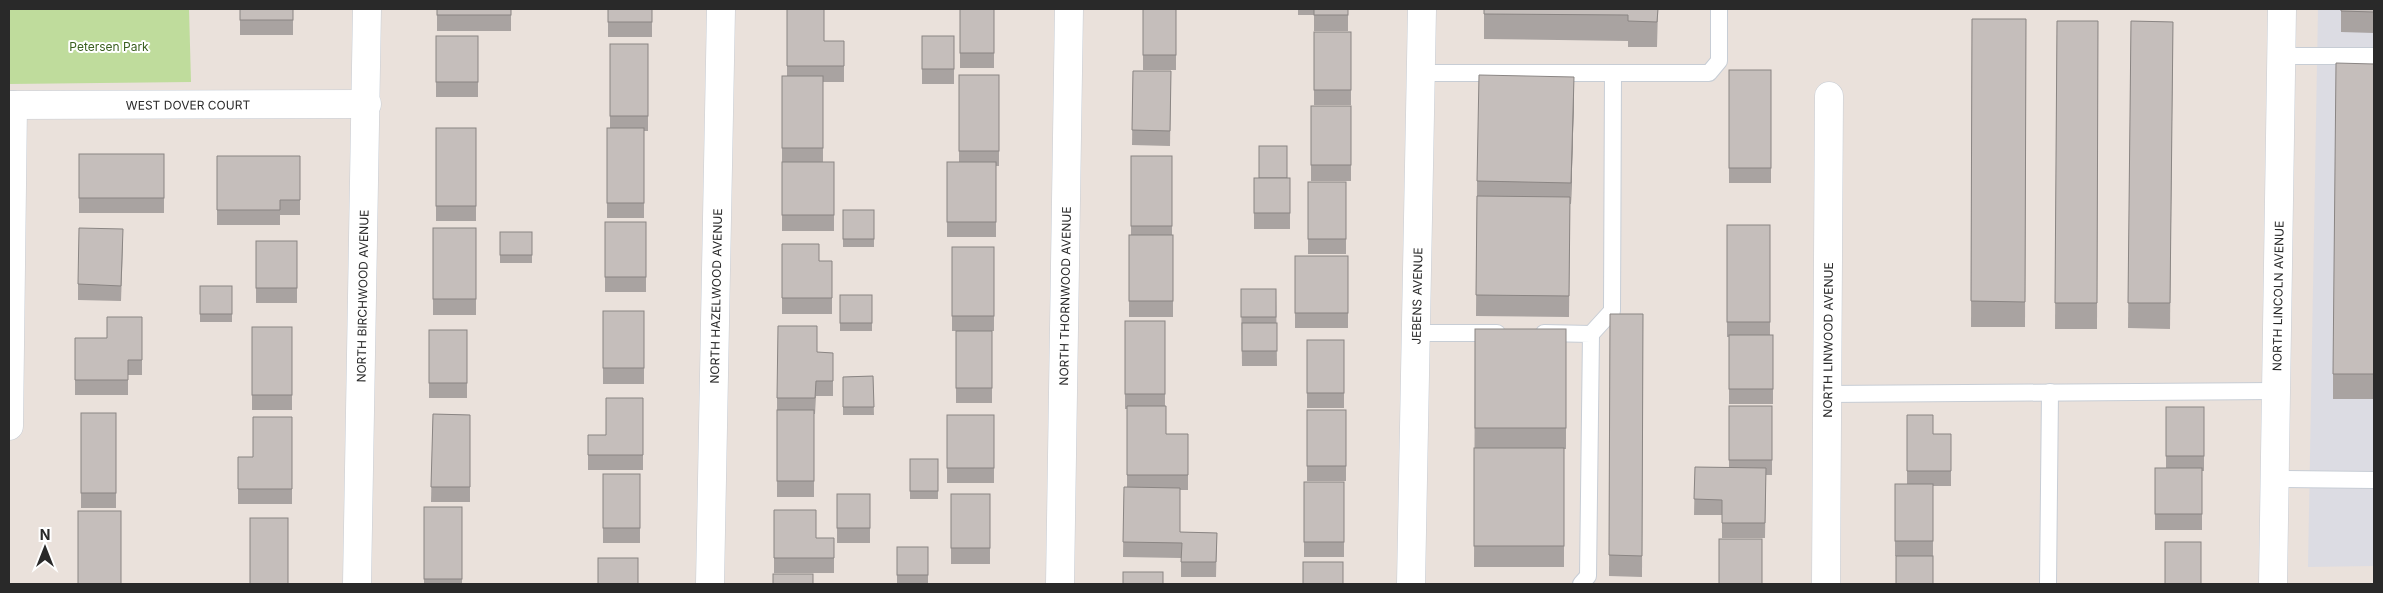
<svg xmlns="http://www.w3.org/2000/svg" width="2383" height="593" viewBox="0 0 2383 593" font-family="Inter,sans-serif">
  <rect width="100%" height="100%" fill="#eae1db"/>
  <!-- industrial -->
  <polygon fill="#dcdce3" points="2318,9 2374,9 2374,566 2308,567"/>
  <!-- green -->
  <polygon fill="#bfdc9c" points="9,9 189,9 191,82 9,84"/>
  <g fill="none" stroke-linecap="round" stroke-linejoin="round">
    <defs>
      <g id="service">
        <polyline points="2280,56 2374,56"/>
        <polyline points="1422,73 1709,73 1719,61 1719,9"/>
        <polyline points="1417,333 1497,333"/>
        <polyline points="1544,333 1591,334 1588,576 1581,584"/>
        <polyline points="1591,334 1612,311 1613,73"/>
        <polyline points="1827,394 2275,391"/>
        <polyline points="2274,479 2374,480"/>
        <polyline points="2048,584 2050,392"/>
      </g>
      <g id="minor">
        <path id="s1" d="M9,105L367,104"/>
        <polyline points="9,426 13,105"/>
        <path id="s2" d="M357,584L367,9"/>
        <path id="s3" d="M710,584L721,9"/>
        <path id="s4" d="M1060,584L1069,9"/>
        <path id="s5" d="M1411,584L1422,9"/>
        <path id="s6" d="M1826,584L1829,96"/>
      </g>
      <g id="tertiary">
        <path id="s7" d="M2273,584L2282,9"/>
      </g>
    </defs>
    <!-- service casing -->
    <use href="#service" stroke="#c7cdd5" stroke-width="18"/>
    <!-- minor casing -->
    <use href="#minor" stroke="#c7cdd5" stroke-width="29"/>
    <!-- tertiary casing -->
    <use href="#tertiary" stroke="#c7cdd5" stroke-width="29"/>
    <!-- service -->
    <use href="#service" stroke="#fff" stroke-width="16"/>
    <!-- minor -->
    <use href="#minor" stroke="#fff" stroke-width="28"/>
    <!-- tertiary -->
    <use href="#tertiary" stroke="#fff" stroke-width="28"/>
  </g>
  <!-- wall -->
  <g fill="#a9a3a1">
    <rect x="240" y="9" width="53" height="26"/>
    <rect x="437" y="9" width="74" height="22"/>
    <rect x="608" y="9" width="44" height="28"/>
    <polygon points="787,9 824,41 844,41 844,82 823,82 823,162 834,162 834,231 782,231 782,76 787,76"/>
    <rect x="960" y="9" width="34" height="59"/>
    <rect x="1143" y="9" width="33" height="61"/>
    <polygon points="1298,9 1348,9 1348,31 1314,31 1314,15 1298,15"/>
    <polygon points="1484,9 1658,9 1657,47 1628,47 1628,41 1484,39"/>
    <polygon points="2341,9 2374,9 2374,33 2341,32"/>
    <polygon points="1972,19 2026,19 2025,327 1971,327"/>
    <polygon points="2057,21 2098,21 2097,329 2055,329"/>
    <polygon points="2131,21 2173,22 2170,329 2128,328"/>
    <rect x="1314" y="32" width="37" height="73"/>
    <rect x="436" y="36" width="42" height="61"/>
    <rect x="922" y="36" width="32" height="48"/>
    <polygon points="610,44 648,44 648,131 644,131 644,218 607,218 607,128 610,128"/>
    <polygon points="2374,64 2374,399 2333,399 2333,374"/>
    <rect x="1729" y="70" width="42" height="113"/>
    <polygon points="1133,71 1171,71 1170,146 1132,145"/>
    <polygon points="959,75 999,75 999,166 996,166 996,237 947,237 947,162 959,162"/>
    <polygon points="1574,98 1571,204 1570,204 1569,317 1476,316 1477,181"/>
    <rect x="1311" y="106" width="40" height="75"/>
    <rect x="436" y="128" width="40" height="93"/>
    <rect x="79" y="154" width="85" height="59"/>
    <polygon points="217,156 300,156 300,215 280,215 280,225 217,225"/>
    <polygon points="1131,156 1172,156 1172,235 1173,235 1173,317 1129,317 1129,235 1131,235"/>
    <rect x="1254" y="178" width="36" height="51"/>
    <rect x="1308" y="182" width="38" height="72"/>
    <rect x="843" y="210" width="31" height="37"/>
    <rect x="605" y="222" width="41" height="70"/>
    <polygon points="1727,225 1770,225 1770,335 1773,335 1773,404 1729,404 1729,337 1727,337"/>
    <rect x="433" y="228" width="43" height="87"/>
    <rect x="500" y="232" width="32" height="31"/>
    <rect x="256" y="241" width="41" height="62"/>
    <polygon points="123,244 121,301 78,300 78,284"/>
    <polygon points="782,244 819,261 832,261 832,314 782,314"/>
    <rect x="952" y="247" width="42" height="84"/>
    <rect x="1295" y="256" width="53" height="72"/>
    <rect x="200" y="286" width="32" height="36"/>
    <polygon points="1241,289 1276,289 1277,366 1242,366"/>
    <rect x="840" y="295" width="32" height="36"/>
    <rect x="603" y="311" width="41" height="73"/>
    <polygon points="1610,314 1643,314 1642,577 1609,576"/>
    <polygon points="142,317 142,375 128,375 128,395 75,395 75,338 107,338"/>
    <polygon points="1125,321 1165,321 1165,406 1166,434 1188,434 1188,490 1180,490 1180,532 1217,533 1216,577 1181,577 1181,558 1123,557 1124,487 1127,487 1127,409 1125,409"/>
    <rect x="252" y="327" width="40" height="83"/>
    <polygon points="1475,329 1566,329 1566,449 1564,449 1564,567 1474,567"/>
    <rect x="429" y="330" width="38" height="68"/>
    <rect x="956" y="331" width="36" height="72"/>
    <rect x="1307" y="340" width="37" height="68"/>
    <polygon points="817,352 833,353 833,396 816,396 815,414 814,414 814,497 777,497 777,398"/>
    <polygon points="873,376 874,415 843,415 843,377"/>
    <polygon points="643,398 643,470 588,470 588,435 606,435"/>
    <polygon points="1729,406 1772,406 1772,475 1766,475 1765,538 1722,538 1722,515 1694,515 1695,467 1729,468"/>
    <polygon points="2166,407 2204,407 2204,471 2202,471 2202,530 2155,530 2155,468 2166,468"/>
    <rect x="1307" y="410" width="39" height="71"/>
    <rect x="81" y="413" width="35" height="95"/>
    <polygon points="433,414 470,415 470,502 431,502"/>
    <rect x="947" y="415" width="47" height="68"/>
    <polygon points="1907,415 1933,434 1951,434 1951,486 1933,486 1933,556 1895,556 1895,484 1907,484"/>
    <polygon points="292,417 292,504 238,504 238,457 253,457"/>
    <rect x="910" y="459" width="28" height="40"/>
    <rect x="603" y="474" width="37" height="69"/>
    <rect x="1304" y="482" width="40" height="75"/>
    <rect x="837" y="494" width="33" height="49"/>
    <rect x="951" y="494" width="39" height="70"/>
    <rect x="424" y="507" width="38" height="77"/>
    <polygon points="774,510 816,538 834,538 834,573 774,573"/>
    <rect x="897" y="547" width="31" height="36"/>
  </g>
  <!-- shaded-wall -->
  <polygon fill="#8a8583" points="1574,77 1574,98 1571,204 1571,183"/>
  <!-- building -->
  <g fill="#c5bebb" stroke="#8a8583">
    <rect x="240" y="9" width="53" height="11"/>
    <rect x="437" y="9" width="74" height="6"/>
    <rect x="608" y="9" width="44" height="13"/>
    <polygon points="787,9 824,9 824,41 844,41 844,66 787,66"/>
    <rect x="960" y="9" width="34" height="44"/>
    <rect x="1143" y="9" width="33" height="46"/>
    <rect x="1314" y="9" width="34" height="6"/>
    <polygon points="1484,9 1658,9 1657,22 1628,21 1628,15 1484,14"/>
    <polygon points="2341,9 2374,9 2374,12 2341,11"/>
    <polygon points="1972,19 2026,19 2025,302 1971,301"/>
    <polygon points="2057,21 2098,21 2097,303 2055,303"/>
    <polygon points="2131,21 2173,22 2170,303 2128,303"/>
    <rect x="1314" y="32" width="37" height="58"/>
    <rect x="436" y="36" width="42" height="46"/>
    <rect x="922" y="36" width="32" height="33"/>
    <rect x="610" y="44" width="38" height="72"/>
    <polygon points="2336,63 2374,64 2374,374 2333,374"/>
    <rect x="1729" y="70" width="42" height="98"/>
    <polygon points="1133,71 1171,71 1170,131 1132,130"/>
    <rect x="959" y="75" width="40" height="76"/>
    <polygon points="1479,75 1574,77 1571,183 1477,181"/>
    <rect x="782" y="76" width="41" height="72"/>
    <rect x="1311" y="106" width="40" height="59"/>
    <rect x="436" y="128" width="40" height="78"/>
    <rect x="607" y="128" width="37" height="75"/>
    <rect x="1259" y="146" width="28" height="32"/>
    <rect x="79" y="154" width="85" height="44"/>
    <polygon points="217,156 300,156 300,200 280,200 280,210 217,210"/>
    <rect x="1131" y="156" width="41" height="70"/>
    <rect x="782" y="162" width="52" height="53"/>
    <rect x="947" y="162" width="49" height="60"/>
    <rect x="1254" y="178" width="36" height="35"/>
    <rect x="1308" y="182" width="38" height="57"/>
    <polygon points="1477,196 1570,197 1569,296 1476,295"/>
    <rect x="843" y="210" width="31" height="29"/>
    <rect x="605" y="222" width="41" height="55"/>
    <rect x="1727" y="225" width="43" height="97"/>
    <polygon points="79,228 123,229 121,286 78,284"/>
    <rect x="433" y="228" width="43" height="71"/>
    <rect x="500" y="232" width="32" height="23"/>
    <rect x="1129" y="235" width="44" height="66"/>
    <rect x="256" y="241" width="41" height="47"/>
    <polygon points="782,244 819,244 819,261 832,261 832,298 782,298"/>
    <rect x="952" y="247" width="42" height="69"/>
    <rect x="1295" y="256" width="53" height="57"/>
    <rect x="200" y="286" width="32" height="28"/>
    <rect x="1241" y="289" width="35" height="28"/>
    <rect x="840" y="295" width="32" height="28"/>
    <rect x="603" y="311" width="41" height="57"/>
    <polygon points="1610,314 1643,314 1642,556 1609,555"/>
    <polygon points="107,317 142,317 142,360 128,360 128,380 75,380 75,338 107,338"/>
    <rect x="1125" y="321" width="40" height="73"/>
    <rect x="1242" y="323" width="35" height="28"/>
    <polygon points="778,326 817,326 817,352 833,353 833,381 816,381 815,398 777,398"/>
    <rect x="252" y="327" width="40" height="68"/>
    <rect x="1475" y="329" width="91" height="99"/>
    <rect x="429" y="330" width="38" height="53"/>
    <rect x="956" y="331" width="36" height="57"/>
    <rect x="1729" y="335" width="44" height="54"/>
    <rect x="1307" y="340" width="37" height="53"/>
    <polygon points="873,376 874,407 843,407 843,377"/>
    <polygon points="606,398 643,398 643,455 588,455 588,435 606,435"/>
    <polygon points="1127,406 1166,406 1166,434 1188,434 1188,475 1127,475"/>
    <rect x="1729" y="406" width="43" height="54"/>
    <rect x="2166" y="407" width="38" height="49"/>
    <rect x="777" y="410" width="37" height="71"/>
    <rect x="1307" y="410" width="39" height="56"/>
    <rect x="81" y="413" width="35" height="80"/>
    <polygon points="433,414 470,415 470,487 431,487"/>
    <rect x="947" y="415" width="47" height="53"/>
    <polygon points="1907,415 1933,415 1933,434 1951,434 1951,471 1907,471"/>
    <polygon points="253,417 292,417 292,489 238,489 238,457 253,457"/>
    <rect x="1474" y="448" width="90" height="98"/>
    <rect x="910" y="459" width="28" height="32"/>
    <polygon points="1695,467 1766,468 1765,523 1722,523 1722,500 1694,499"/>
    <rect x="2155" y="468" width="47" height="46"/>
    <rect x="603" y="474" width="37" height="54"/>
    <rect x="1304" y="482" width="40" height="60"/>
    <rect x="1895" y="484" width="38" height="57"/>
    <polygon points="1124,487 1180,488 1180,532 1217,533 1216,562 1181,562 1182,543 1123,542"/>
    <rect x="837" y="494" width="33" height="34"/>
    <rect x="951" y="494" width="39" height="54"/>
    <rect x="424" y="507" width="38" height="72"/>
    <polygon points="774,510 816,510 816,538 834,538 834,558 774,558"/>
    <rect x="78" y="511" width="43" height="73"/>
    <rect x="250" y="518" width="38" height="66"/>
    <rect x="1719" y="539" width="43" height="45"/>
    <rect x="2165" y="542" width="36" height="42"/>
    <rect x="897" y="547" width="31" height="28"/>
    <rect x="1896" y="556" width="37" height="28"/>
    <rect x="598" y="558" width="40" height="26"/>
    <rect x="1303" y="562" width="40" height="22"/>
    <rect x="1123" y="572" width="40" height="12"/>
    <rect x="773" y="574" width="40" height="10"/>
  </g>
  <g text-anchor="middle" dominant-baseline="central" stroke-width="4" stroke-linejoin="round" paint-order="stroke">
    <!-- park labels -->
    <g font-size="12" fill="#3a5f1f" stroke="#fff">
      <text x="109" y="46">Petersen Park</text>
    </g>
    <!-- street labels -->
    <g font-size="12" fill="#292929" stroke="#fff">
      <text stroke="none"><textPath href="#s1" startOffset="179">WEST DOVER COURT</textPath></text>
      <text stroke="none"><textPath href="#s4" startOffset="288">NORTH THORNWOOD AVENUE</textPath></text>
      <text stroke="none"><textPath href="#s7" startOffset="288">NORTH LINCOLN AVENUE</textPath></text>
      <text stroke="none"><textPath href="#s2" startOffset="288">NORTH BIRCHWOOD AVENUE</textPath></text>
      <text stroke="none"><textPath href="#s3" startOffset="288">NORTH HAZELWOOD AVENUE</textPath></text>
      <text stroke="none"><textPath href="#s5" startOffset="288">JEBENS AVENUE</textPath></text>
      <text stroke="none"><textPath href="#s6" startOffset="244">NORTH LINWOOD AVENUE</textPath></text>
    </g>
  </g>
  <!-- border -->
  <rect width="2383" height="593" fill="none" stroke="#292929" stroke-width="20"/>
  <!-- north arrow -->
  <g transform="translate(45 548)" stroke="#ffffff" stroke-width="4" paint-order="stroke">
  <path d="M0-4L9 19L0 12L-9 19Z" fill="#292929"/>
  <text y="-8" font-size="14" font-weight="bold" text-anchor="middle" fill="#292929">N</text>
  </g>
</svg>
